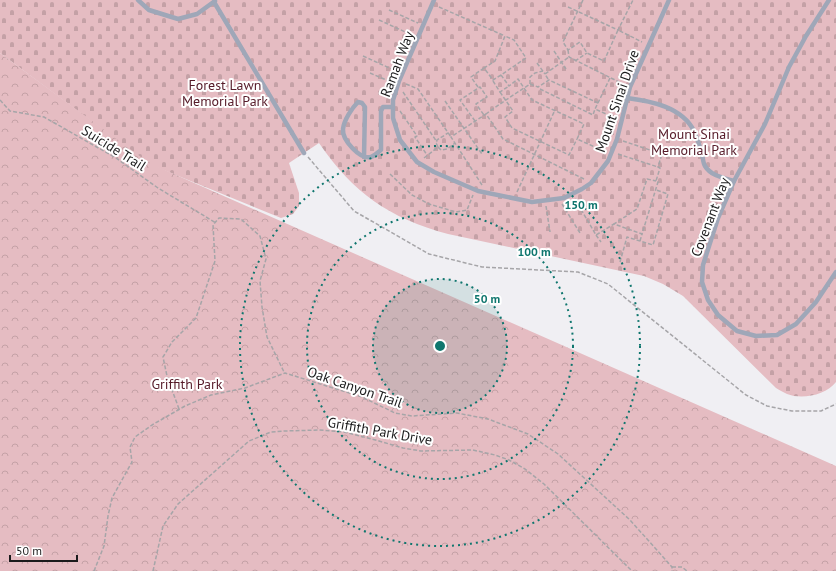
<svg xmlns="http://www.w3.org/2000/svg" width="836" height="571" viewBox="0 0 836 571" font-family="'PT Sans',sans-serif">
  <defs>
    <pattern id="cemetery-stones" width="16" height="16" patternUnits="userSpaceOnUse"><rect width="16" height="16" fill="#e5bcc2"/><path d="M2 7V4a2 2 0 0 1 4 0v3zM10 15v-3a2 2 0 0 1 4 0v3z" fill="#c4a1a6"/></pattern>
    <pattern id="park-crowns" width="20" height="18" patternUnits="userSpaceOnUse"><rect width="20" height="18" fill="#e5bcc2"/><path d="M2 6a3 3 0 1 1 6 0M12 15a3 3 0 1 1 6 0" fill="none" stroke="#c4a1a6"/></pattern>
  </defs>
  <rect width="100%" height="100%" fill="#f0eff3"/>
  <!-- cemetery -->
  <path fill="url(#cemetery-stones)" d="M0,0H836V382C826,395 802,400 787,394C783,392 779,390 776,388L683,296L663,284L644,276L448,234C389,218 353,193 319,143L289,163L299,193V206L293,214L281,218L149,164L0,53Z"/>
  <!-- park -->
  <polygon fill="url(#park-crowns)" points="0,53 149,163 836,466 836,571 0,571"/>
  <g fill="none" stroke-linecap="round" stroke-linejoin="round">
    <!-- path -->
    <g stroke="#a6a5a8" stroke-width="1.5" stroke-dasharray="4 2" stroke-linecap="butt">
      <polyline points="583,0 563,42 568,50 580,42 587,53 604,61 618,30 642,42"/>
      <polyline points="439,7 505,36"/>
      <polyline points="568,7 618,30 633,0"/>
      <polyline points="389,10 418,23"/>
      <polyline points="379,20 412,35"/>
      <polyline points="568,50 569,57 625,85"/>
      <polyline points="554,51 566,69"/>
      <polyline points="363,56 396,71"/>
      <polyline points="575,61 587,53"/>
      <polyline points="537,63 545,74"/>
      <polyline points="370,73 391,82"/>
      <polyline points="501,75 493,80 484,68 495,61 505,36 514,40 526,58 501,75 509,86 518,79 532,100 584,124 577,139 606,152"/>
      <polyline points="610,78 595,109 615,118"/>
      <polyline points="548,79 545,74 569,57"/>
      <polyline points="493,81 500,92 509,86"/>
      <polyline points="406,84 418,89 451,137"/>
      <polyline points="530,84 530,77 535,73 543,71"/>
      <polyline points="478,87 471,77 484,68"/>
      <polyline points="540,89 593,115 595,109"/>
      <polyline points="403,92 437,142"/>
      <polyline points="500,92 513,111 505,117 512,128 569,155 577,139"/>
      <polyline points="0,100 10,111 44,117 116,158 158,188 216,223"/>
      <polyline points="445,101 482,154"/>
      <polyline points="400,111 417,136 415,137 427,155"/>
      <polyline points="475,121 460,100 480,87 487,97 476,104 484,115"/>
      <polyline points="623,141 662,154 658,167 660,168 656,181 658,182 642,234 614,224 637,209 647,179 656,181"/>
      <polyline points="438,147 436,143 437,140 448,133"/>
      <polyline points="618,154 658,167"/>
      <polyline points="308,157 354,211 429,254 482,267 578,272 608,284 746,395 767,406 792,411 821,411 836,404"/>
      <polyline points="424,158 438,147 441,150 447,149 455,143"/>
      <polyline points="390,174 412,195 429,204 456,212 467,210 473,195"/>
      <path d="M584,179L503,139L486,114C501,103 515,94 530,84L538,87L549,80L598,103"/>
      <polyline points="482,185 451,137 486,114"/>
      <polyline points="517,192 555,110"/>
      <polyline points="575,199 596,235 614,224"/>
      <polyline points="562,204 580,233"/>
      <polyline points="546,206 550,232"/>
      <polyline points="596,235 601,242"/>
      <polyline points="640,241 642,234"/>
      <polyline points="620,262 627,237 653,245 668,194 656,190"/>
      <polyline points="179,409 167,376 163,357 172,342 196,318 215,261 213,225 219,218 241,219 260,236 266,259 260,281 262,307 267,337 284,372"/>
      <polyline points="672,567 682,567 687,571"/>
      <polyline points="94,571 104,546 108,516 112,498 132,462 130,447 135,437 152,425 185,406 211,395 245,388 285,373 362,397 395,413 412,416 457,413 488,419 528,434 558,454 630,520 672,567 672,571"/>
      <polyline points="153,571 163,526 178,504 249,441 271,432 284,431 319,430 344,432 372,439 403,448 421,451 473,450 495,455 509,460 525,469 544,484 632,571"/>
    </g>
    <!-- lane -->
    <g stroke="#9fa7b8" stroke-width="4.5">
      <polyline points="138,0 149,10 178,19 197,14 215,1"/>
      <polyline points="434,0 399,81 393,100 393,118 400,140 417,162 434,172 478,191 532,202 564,198 582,189 591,183 608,161 617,139 630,87 669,0"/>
      <polyline points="829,0 806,36 789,67 765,124 734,181 718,218 703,265 702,282 708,300 718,315 737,331 756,336 777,335 796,324 816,302 836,272"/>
      <polyline points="214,2 304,153"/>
      <path d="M627,98C651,101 682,107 694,131C697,138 700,147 702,154C703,158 703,163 705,166C711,176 724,178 734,181"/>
      <path d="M364,157L365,107L362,103L358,102C352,108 344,120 343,129C342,140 360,160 371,157C375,156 378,152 381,150V111L383,107H393"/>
    </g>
  </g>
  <!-- distance rings -->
  <circle cx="440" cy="346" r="67" fill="#0f766e" fill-opacity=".12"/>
  <g fill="none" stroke="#0f766e" stroke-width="2" stroke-dasharray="2 4">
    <circle cx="440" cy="346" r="67"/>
    <circle cx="440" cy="346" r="133"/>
    <circle cx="440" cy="346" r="200"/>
  </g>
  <g text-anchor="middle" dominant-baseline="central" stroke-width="4" stroke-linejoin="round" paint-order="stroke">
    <!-- street labels -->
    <g font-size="14" fill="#1b1b1c" stroke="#fff">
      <text transform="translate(397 64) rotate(-69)">Ramah Way</text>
      <text transform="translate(617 101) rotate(-71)">Mount Sinai Drive</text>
      <text transform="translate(114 148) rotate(32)">Suicide Trail</text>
      <text transform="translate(710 217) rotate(-69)">Covenant Way</text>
      <text transform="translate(355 387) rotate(19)">Oak Canyon Trail</text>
      <text transform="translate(380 431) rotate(10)">Griffith Park Drive</text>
    </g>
    <!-- park labels -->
    <g font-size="14" fill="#561b29" stroke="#fff">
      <text x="225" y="85">Forest Lawn<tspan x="225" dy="16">Memorial Park</tspan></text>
      <text x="694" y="134">Mount Sinai<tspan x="694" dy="16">Memorial Park</tspan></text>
      <text x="187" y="384">Griffith Park</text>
    </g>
  </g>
  <circle cx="440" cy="346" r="6" fill="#0f766e" stroke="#fff" stroke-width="2"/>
  <g font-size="12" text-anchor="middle" font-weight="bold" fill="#0f766e" stroke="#fff" stroke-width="4" stroke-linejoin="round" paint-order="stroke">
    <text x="581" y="209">150 m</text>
    <text x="534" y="256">100 m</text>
    <text x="487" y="303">50 m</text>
  </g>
  <!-- scale -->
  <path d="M10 555v6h67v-6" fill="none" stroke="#1b1b1c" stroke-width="2"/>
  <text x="16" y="555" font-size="12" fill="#1b1b1c" stroke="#ffffff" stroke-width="3" paint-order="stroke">50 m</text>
</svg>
